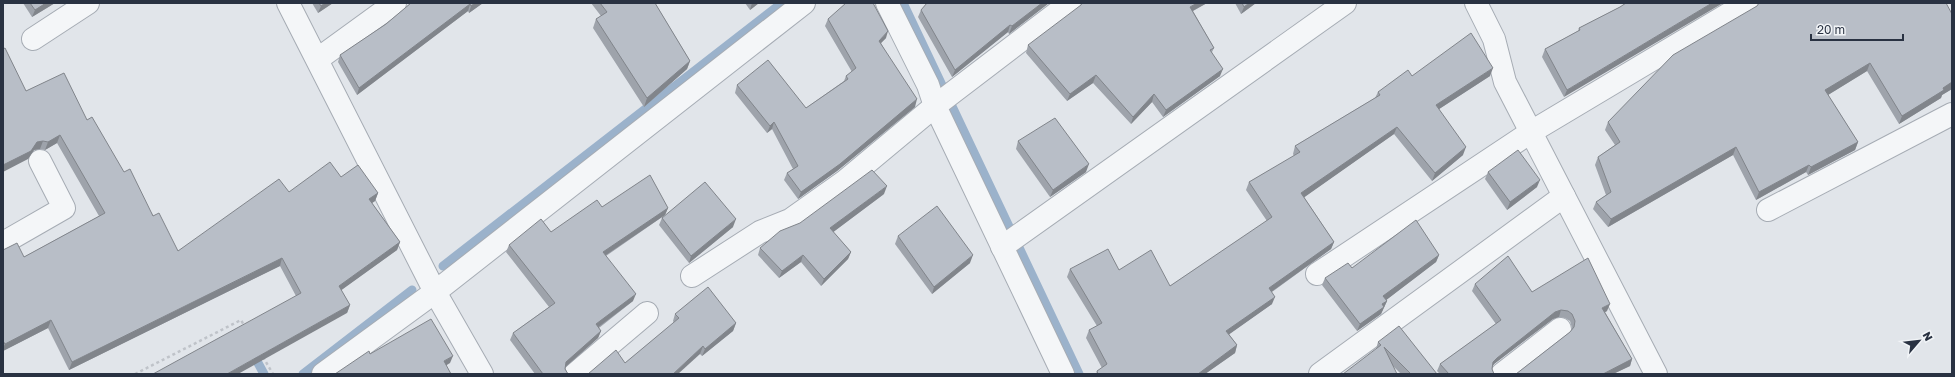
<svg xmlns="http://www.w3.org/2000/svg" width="1955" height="377" viewBox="0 0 1955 377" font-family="'Golos Text',sans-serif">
  <rect width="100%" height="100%" fill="#e1e5ea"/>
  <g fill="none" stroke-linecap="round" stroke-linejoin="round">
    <!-- stream -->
    <g stroke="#9bb2cb" stroke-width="9">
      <polyline points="903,3 1079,374"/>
      <polyline points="443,266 782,3"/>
      <polyline points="252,352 264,374"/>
      <polyline points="303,374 412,290"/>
    </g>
    <defs>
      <g id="street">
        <polyline points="288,3 435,292 482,374"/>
        <polyline points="887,3 928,85 935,106 1063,374"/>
        <polyline points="1476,3 1494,39 1505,82 1656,374"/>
        <polyline points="33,39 88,3"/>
        <polyline points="318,59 395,3"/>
        <polyline points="1768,210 1952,114"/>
        <polyline points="3,243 64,208 40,161"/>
        <polyline points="1002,247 1345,3"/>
        <polyline points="1317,274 1531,132 1747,3"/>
        <polyline points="692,276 760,232 790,220 845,181 935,106 1070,3"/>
        <polyline points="323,374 435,292 804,3"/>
        <polyline points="575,374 647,313"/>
        <polyline points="1320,374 1564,196"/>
        <polyline points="1502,374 1560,329"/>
      </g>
    </defs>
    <!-- street casing -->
    <use href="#street" stroke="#a6acb4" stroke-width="24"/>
    <!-- path -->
    <g stroke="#bfc3c9" stroke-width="2.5" stroke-dasharray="3 3" stroke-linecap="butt">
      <polyline points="263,357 273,374"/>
      <polyline points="135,374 241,320 245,327"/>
    </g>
    <!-- street -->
    <use href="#street" stroke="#f4f6f8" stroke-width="22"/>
  </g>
  <!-- wall -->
  <g fill="#9ea3ab">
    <polygon points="23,3 55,3 32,17"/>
    <polygon points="312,3 333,3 318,13"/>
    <polygon points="411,3 483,3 469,13 468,11 357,95 338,62 340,55 386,24"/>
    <polygon points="591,3 655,3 690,61 687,69 644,107 593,28 596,19 601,16"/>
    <polygon points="745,3 759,3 750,10"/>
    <polygon points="1049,3 1009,34 1008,32 952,77 918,17 921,10"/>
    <polygon points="1207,3 1193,11 1214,48 1212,52 1220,76 1163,117 1152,102 1131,124 1093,83 1067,101 1026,53 1028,45"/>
    <polygon points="1235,3 1256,3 1241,14"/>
    <polygon points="1757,6 1952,14 1952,89 1942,95 1941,98 1899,124 1867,71 1828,95 1858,142 1855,150 1808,175 1806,172 1756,200 1733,155 1608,227 1593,209 1596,202 1606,195 1595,165 1598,157 1615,145 1605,130 1608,122"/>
    <polygon points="1620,7 1564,97 1542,57 1545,49 1578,31 1579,28"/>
    <polygon points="828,19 886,38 881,43 915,107 837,171 798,199 784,180 787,173 793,169 772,129 767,133 735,93 737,85 806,108 844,81 846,76 852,72 825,26"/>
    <polygon points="1412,76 1490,76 1439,109 1463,155 1432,181 1394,134 1304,197 1334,242 1331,249 1272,292 1272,304 1229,334 1237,345 1235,353 1205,374 1096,374 1097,371 1102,368 1086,338 1089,330 1097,326 1067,277 1070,269 1119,270 1170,286 1267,221 1246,190 1249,182 1294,156 1293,154 1295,146 1375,98 1378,92"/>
    <polygon points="26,91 87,120 178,251 289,192 341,177 378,193 375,201 372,203 400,242 397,250 341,290 350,305 347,313 296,296 280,266 69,370 48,328 3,351 3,250 24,257 99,216 57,143 45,150 40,149 34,150 28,159"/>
    <polygon points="1018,141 1086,172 1050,197 1016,149"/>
    <polygon points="1488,172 1537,187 1507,210 1485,179"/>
    <polygon points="884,194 833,232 851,252 848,259 821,286 801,262 779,278 758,255 760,248"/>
    <polygon points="602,207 668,208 665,215 606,256 633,301 599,328 601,331 598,338 565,368 568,374 535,374 510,340 513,333 549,307 506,252 509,245 551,232"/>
    <polygon points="662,218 733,227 689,263 659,225"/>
    <polygon points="898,236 970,263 932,294 895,244"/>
    <polygon points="1439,255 1436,262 1386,300 1387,301 1381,314 1357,331 1322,285 1325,278"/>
    <polygon points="1475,284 1532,292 1607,311 1605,312 1632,359 1630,366 1613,374 1516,374 1570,332 1572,330 1572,328 1570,321 1565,318 1559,317 1553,319 1494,364 1492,367 1492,369 1494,374 1440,374 1437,371 1440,364 1496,324 1472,291"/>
    <polygon points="675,314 736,323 733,331 702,356 700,354 625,363 674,323 673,321"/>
    <polygon points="1378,342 1437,374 1401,374 1376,349"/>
  </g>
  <!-- shaded-wall -->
  <g fill="#81858b">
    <polygon points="46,3 55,3 32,17 35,10"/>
    <polygon points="325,3 333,3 318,13 321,6"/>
    <polygon points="475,3 483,3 469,13 471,6"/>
    <polygon points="752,3 759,3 750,10"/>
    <polygon points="1042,3 1049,3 1009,34 1012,26"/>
    <polygon points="1197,3 1207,3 1187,14 1190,7"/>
    <polygon points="1249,3 1256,3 1241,14 1244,7"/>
    <polygon points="1712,3 1723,3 1564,97 1567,90"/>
    <polygon points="470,4 468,11 357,95 359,88"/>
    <polygon points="1010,25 1008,32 952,77 955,70"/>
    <polygon points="888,31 886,38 876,48 879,41"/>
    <polygon points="690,61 687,69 644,107 647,98"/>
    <polygon points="1870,63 1867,71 1823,98 1825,90"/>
    <polygon points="1493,68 1490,76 1433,113 1436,105"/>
    <polygon points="1223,69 1220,76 1163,117 1166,110"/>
    <polygon points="1096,75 1093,83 1067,101 1070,94"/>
    <polygon points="1952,82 1952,89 1942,95 1941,98 1899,124 1902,116 1943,88"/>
    <polygon points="1154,94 1152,102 1131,124 1133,117"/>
    <polygon points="917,99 915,107 837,171 798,199 801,192"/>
    <polygon points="774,122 772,129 767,133 770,126"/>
    <polygon points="1397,127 1394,134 1299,201 1301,193"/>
    <polygon points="60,135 57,143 45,150 48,142"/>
    <polygon points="43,141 40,149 34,150 28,159 3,172 3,165 37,142"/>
    <polygon points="1858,142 1855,150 1808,175 1811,167"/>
    <polygon points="1466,147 1463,155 1432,181 1435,173"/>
    <polygon points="1736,147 1733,155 1608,227 1611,219"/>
    <polygon points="1089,164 1086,172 1050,197 1053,190"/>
    <polygon points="1809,165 1806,172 1756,200 1759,192"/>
    <polygon points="1540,180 1537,187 1507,210 1510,202"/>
    <polygon points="887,186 884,194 828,236 830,228"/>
    <polygon points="378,193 375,201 366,207 369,199"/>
    <polygon points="668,208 665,215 600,259 603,252"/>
    <polygon points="736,219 733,227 689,263 691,256"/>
    <polygon points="400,242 397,250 336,294 339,286"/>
    <polygon points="1334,242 1331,249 1267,295 1269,288"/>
    <polygon points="851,252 848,259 821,286 824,279"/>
    <polygon points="803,255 801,262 779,278 782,271"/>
    <polygon points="973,255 970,263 932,294 934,287"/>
    <polygon points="1439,255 1436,262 1381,304 1383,296"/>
    <polygon points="282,258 280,266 69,370 72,362"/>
    <polygon points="636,294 633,301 593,331 596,324"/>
    <polygon points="1275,297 1272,304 1224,338 1226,331"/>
    <polygon points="1387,301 1381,314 1357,331 1360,324 1382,304"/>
    <polygon points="1610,304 1607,311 1600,315 1602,308"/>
    <polygon points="350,305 347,313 238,374 227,374"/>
    <polygon points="1561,310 1559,317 1553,319 1494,364 1491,369 1493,362 1497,358 1555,312"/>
    <polygon points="51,320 48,328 3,351 3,348 5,344"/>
    <polygon points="736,323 733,331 702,356 705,349"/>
    <polygon points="601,331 598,338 563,369 566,362"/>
    <polygon points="1237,345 1235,353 1205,374 1198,374"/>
    <polygon points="703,346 700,354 678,374 673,374"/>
    <polygon points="453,356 450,363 442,368 444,361"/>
    <polygon points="1632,359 1630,366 1613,374 1603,374"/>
  </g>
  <!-- building -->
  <g fill="#b8bec7" stroke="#81858b">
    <polygon points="30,3 46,3 35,10"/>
    <polygon points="319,3 325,3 321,6"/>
    <polygon points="411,3 475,3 471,6 470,4 359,88 340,55 386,24"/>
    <polygon points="600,3 655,3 690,61 647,98 596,19 607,12"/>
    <polygon points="846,3 873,3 888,31 879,41 917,99 840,164 801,192 787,173 798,166 774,122 770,126 737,85 768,60 806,108 848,79 846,76 856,68 828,19"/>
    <polygon points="927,3 1042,3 1012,26 1010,25 955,70 921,10"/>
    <polygon points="1082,3 1197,3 1190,7 1214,48 1210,50 1223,69 1166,110 1154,94 1133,117 1096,75 1070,94 1028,45 1081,5"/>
    <polygon points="1242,3 1249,3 1244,7"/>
    <polygon points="1626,3 1712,3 1567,90 1545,49 1580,30 1579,28 1620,7"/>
    <polygon points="1759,3 1946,3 1952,14 1952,82 1943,88 1944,90 1902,116 1870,63 1825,90 1858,142 1811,167 1809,165 1759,192 1736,147 1611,219 1596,202 1611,192 1598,157 1620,142 1608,122 1673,55 1757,6"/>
    <polygon points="1471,33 1493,68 1436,105 1466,147 1435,173 1397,127 1301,193 1334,242 1269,288 1275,297 1226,331 1237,345 1198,374 1098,374 1097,371 1107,364 1089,330 1102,323 1070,269 1108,249 1119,270 1151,250 1170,286 1272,217 1249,182 1300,152 1295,146 1380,95 1378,92 1408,70 1412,76"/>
    <polygon points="5,48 26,91 64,73 87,120 92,117 124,172 130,169 153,216 159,213 178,251 279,179 289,192 330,162 341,177 358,165 378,193 369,199 400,242 339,286 350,305 227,374 153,374 301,293 282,258 72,362 51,320 5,344 3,341 3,250 17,243 24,257 105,213 60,135 48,142 43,141 37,142 31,151 3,165 3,49"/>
    <polygon points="1055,118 1089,164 1053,190 1018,141"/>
    <polygon points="1518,150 1540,180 1510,202 1488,172"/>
    <polygon points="872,170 887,186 830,228 851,252 824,279 803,255 782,271 760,248 780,231 800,223"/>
    <polygon points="650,175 668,208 603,252 636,294 596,324 601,331 566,362 565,369 568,374 543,374 513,333 555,303 509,245 541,219 551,232 597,200 602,207"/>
    <polygon points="705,182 736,219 691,256 662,218"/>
    <polygon points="937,206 973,255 934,287 898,236"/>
    <polygon points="1416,220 1439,255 1383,296 1387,301 1382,304 1384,307 1360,324 1325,278 1348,263 1352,268"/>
    <polygon points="1508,256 1532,292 1588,258 1610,304 1602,308 1632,359 1603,374 1516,374 1570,332 1574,327 1575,321 1572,314 1568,311 1561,310 1555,312 1497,358 1493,362 1492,369 1494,374 1449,374 1440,364 1501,320 1475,284"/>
    <polygon points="708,287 736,323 705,349 703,346 673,374 588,374 616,350 625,363 679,318 675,314"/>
    <polygon points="431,319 453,356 444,361 451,374 335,374 369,351 370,354"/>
    <polygon points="1399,326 1437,374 1411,374 1384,347 1397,374 1343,374 1381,345 1378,342"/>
  </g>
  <!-- border -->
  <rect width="1955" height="377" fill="none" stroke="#293242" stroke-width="8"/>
  <!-- north arrow -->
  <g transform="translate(1919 341) rotate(62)" stroke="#f1f4f7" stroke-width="3" paint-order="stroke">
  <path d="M0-3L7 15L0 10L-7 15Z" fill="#293242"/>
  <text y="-6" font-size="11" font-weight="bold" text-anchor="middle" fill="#293242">N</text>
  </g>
  <!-- scale -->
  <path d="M1811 34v6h92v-6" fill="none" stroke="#293242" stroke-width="2"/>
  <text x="1817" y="34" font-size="12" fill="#293242" stroke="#f1f4f7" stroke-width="3" paint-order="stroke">20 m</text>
</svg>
